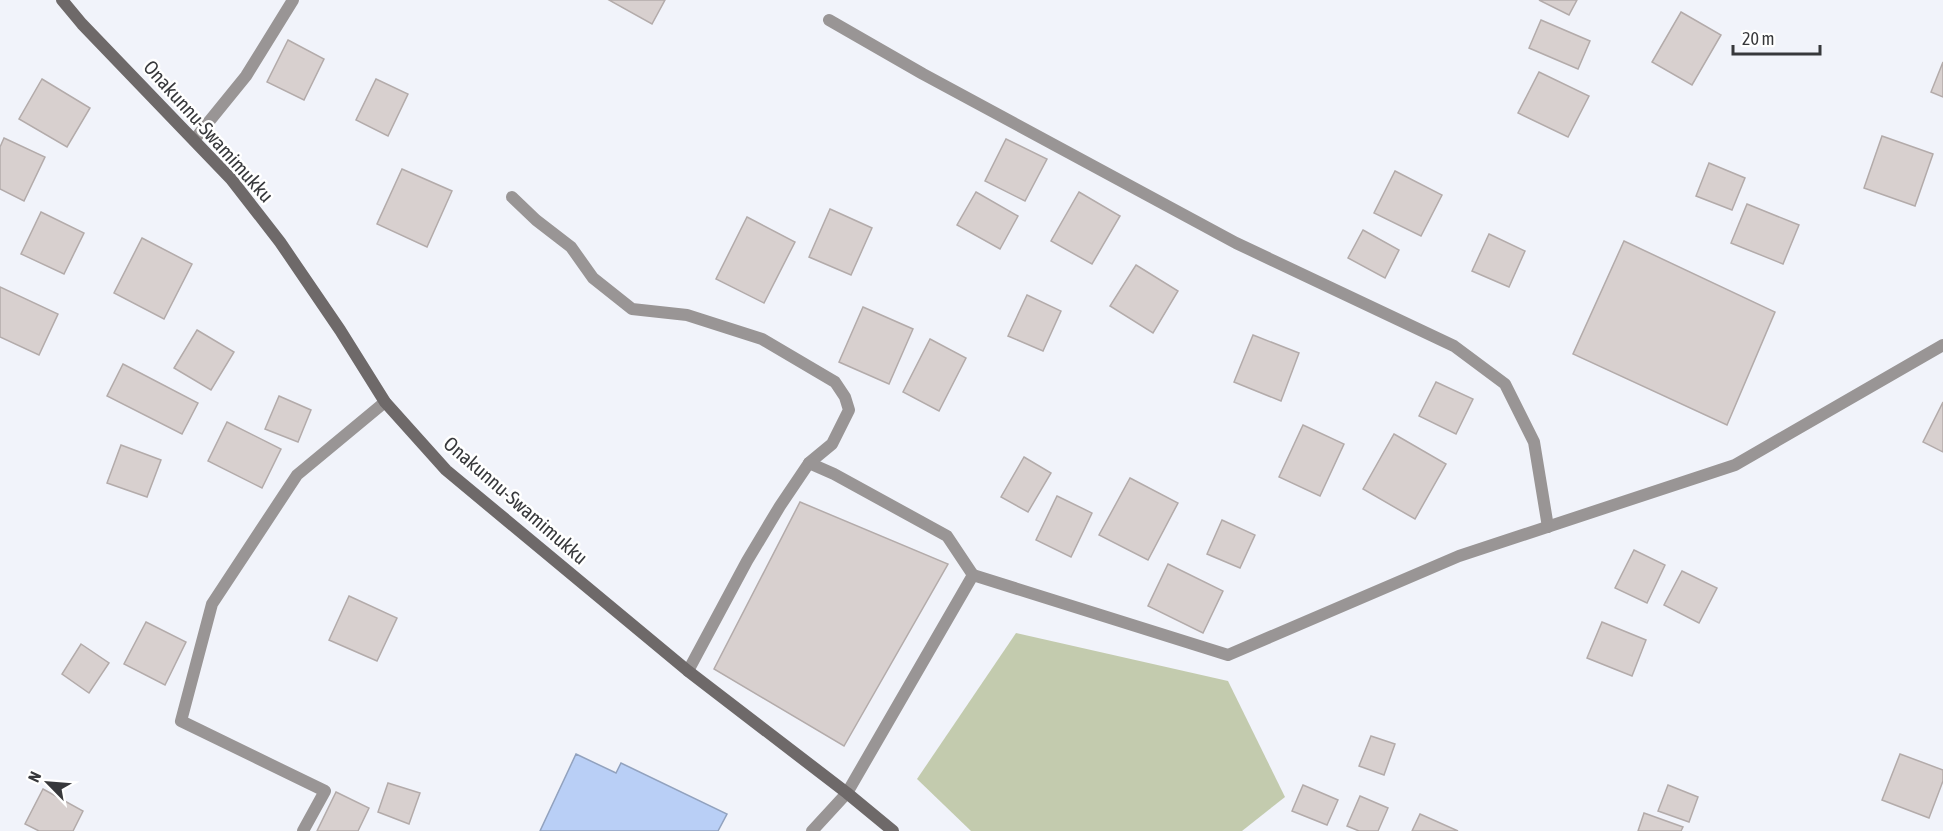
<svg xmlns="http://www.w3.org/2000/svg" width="1943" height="831" viewBox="0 0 1943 831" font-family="'Asap Condensed',sans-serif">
  <rect width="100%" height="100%" fill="#f1f3fa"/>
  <!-- green -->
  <polygon fill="#c3cbae" points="1016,633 1228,681 1285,797 1242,831 971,831 917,779"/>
  <!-- water -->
  <polygon fill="#b9cff6" stroke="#92a2be" stroke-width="1.5" points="576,754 616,773 621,763 727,814 718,831 540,831"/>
  <!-- building -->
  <g fill="#d8d0cf" stroke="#b3abaa" stroke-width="1.5">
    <polygon points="609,0 665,0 652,24"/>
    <polygon points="1539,0 1577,0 1569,15"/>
    <polygon points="1681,12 1721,35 1692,85 1652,62"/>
    <polygon points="1541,20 1590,41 1578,69 1529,48"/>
    <polygon points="288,40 324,59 304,100 267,82"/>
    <polygon points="1943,62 1943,97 1931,92"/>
    <polygon points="1539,72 1589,96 1568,137 1518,113"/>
    <polygon points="42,79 90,108 67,147 19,119"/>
    <polygon points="376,79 408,94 388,136 356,120"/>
    <polygon points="1882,136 1933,154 1915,206 1864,188"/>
    <polygon points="4,138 45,157 24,201 0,189 0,147"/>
    <polygon points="1006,139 1047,159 1025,201 985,181"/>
    <polygon points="1709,163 1745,178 1732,210 1696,196"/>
    <polygon points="402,169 452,191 427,247 377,224"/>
    <polygon points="1395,171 1442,195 1421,236 1374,213"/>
    <polygon points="976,192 1018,216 1000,249 957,225"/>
    <polygon points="1079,192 1120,216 1092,264 1051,241"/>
    <polygon points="1747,204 1799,225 1783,264 1731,243"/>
    <polygon points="830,209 872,228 851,275 809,257"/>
    <polygon points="41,212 84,233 64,274 21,254"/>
    <polygon points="747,217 795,242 764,303 716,279"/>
    <polygon points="1363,230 1399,250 1385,278 1348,258"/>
    <polygon points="1489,234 1525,251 1509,287 1472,271"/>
    <polygon points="142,238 192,264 164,319 114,293"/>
    <polygon points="1624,241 1775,312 1727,425 1573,354"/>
    <polygon points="1136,265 1178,291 1153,333 1110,306"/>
    <polygon points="0,287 58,314 39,355 0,337"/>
    <polygon points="1027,295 1061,311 1043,351 1008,336"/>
    <polygon points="863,307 913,329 889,384 839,362"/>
    <polygon points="197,330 234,352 211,390 174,368"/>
    <polygon points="1253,335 1299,353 1281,401 1234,382"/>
    <polygon points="930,339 966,358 939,411 903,392"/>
    <polygon points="123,364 198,403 182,434 107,396"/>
    <polygon points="1436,382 1473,399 1456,434 1419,416"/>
    <polygon points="279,396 311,410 298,442 265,429"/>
    <polygon points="1943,402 1943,452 1923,442"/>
    <polygon points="227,422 281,449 262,488 208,461"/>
    <polygon points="1303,425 1344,444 1320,496 1279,477"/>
    <polygon points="1394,434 1446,464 1415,519 1363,489"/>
    <polygon points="121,445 161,460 147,497 107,483"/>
    <polygon points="1024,457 1051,473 1028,512 1001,497"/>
    <polygon points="1130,478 1178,503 1148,560 1099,535"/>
    <polygon points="1057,496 1092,513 1071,557 1036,540"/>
    <polygon points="800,502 948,564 844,746 714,669"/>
    <polygon points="1222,520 1255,535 1240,568 1207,554"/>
    <polygon points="1634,550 1665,565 1647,603 1615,588"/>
    <polygon points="1168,564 1223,591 1203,633 1148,606"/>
    <polygon points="1682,571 1717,588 1699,623 1664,605"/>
    <polygon points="349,596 397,618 377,661 329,640"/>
    <polygon points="146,622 186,642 165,685 124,664"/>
    <polygon points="1602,622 1646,640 1632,676 1587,658"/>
    <polygon points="81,644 109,663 89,693 62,674"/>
    <polygon points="1371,736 1395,744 1384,775 1359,766"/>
    <polygon points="1900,754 1943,770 1943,781 1929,818 1882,800"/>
    <polygon points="388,783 420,793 409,824 378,812"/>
    <polygon points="1303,785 1338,800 1327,825 1292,811"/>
    <polygon points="1668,785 1698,797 1689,822 1658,811"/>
    <polygon points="43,789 83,811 73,831 39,831 25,824"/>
    <polygon points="336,792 369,808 358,831 317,831"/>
    <polygon points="1360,796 1388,808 1378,831 1359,831 1347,826"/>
    <polygon points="1644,813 1683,827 1681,831 1638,831"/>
    <polygon points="1420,814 1458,831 1412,831"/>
  </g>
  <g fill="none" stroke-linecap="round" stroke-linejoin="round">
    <!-- street -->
    <g stroke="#999595" stroke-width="12">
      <polyline points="829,20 923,74 1236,243 1454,346 1505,384 1534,442 1548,527"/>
      <polyline points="194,140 246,76 293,0"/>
      <polyline points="512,197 536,220 571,247 593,278 632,309 687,315 762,339 835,382 845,397 849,410 832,444 809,463 780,506 747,561 688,671"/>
      <polyline points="809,463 834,474 947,536 973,575"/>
      <polyline points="303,831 325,791 181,721 212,604 297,475 385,402"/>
      <polyline points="812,831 847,793 973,575 1228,655 1459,556 1735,465 1943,345"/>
    </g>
    <!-- secondary -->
    <polyline stroke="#6e6969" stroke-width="12" points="62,0 82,24 231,179 280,242 340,330 385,402 446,470 688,671 847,793 893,831"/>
  </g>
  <g text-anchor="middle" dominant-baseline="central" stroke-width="5" stroke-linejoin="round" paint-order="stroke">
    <!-- street labels -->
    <g font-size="20" fill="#37383b" stroke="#fff">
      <text transform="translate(209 131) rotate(48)">Onakunnu-Swamimukku</text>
      <text transform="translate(516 500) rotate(41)">Onakunnu-Swamimukku</text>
    </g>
  </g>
  <!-- north arrow -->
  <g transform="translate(48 783) rotate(295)" stroke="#ffffff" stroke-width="4.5" paint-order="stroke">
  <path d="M0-4.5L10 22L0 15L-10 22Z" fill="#37383b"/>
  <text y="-9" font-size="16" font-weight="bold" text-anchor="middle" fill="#37383b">N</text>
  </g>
  <!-- scale -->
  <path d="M1733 45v9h87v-9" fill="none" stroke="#37383b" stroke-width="3"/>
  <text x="1742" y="45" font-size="18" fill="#37383b" stroke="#ffffff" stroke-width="4.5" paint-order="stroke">20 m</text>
</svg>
